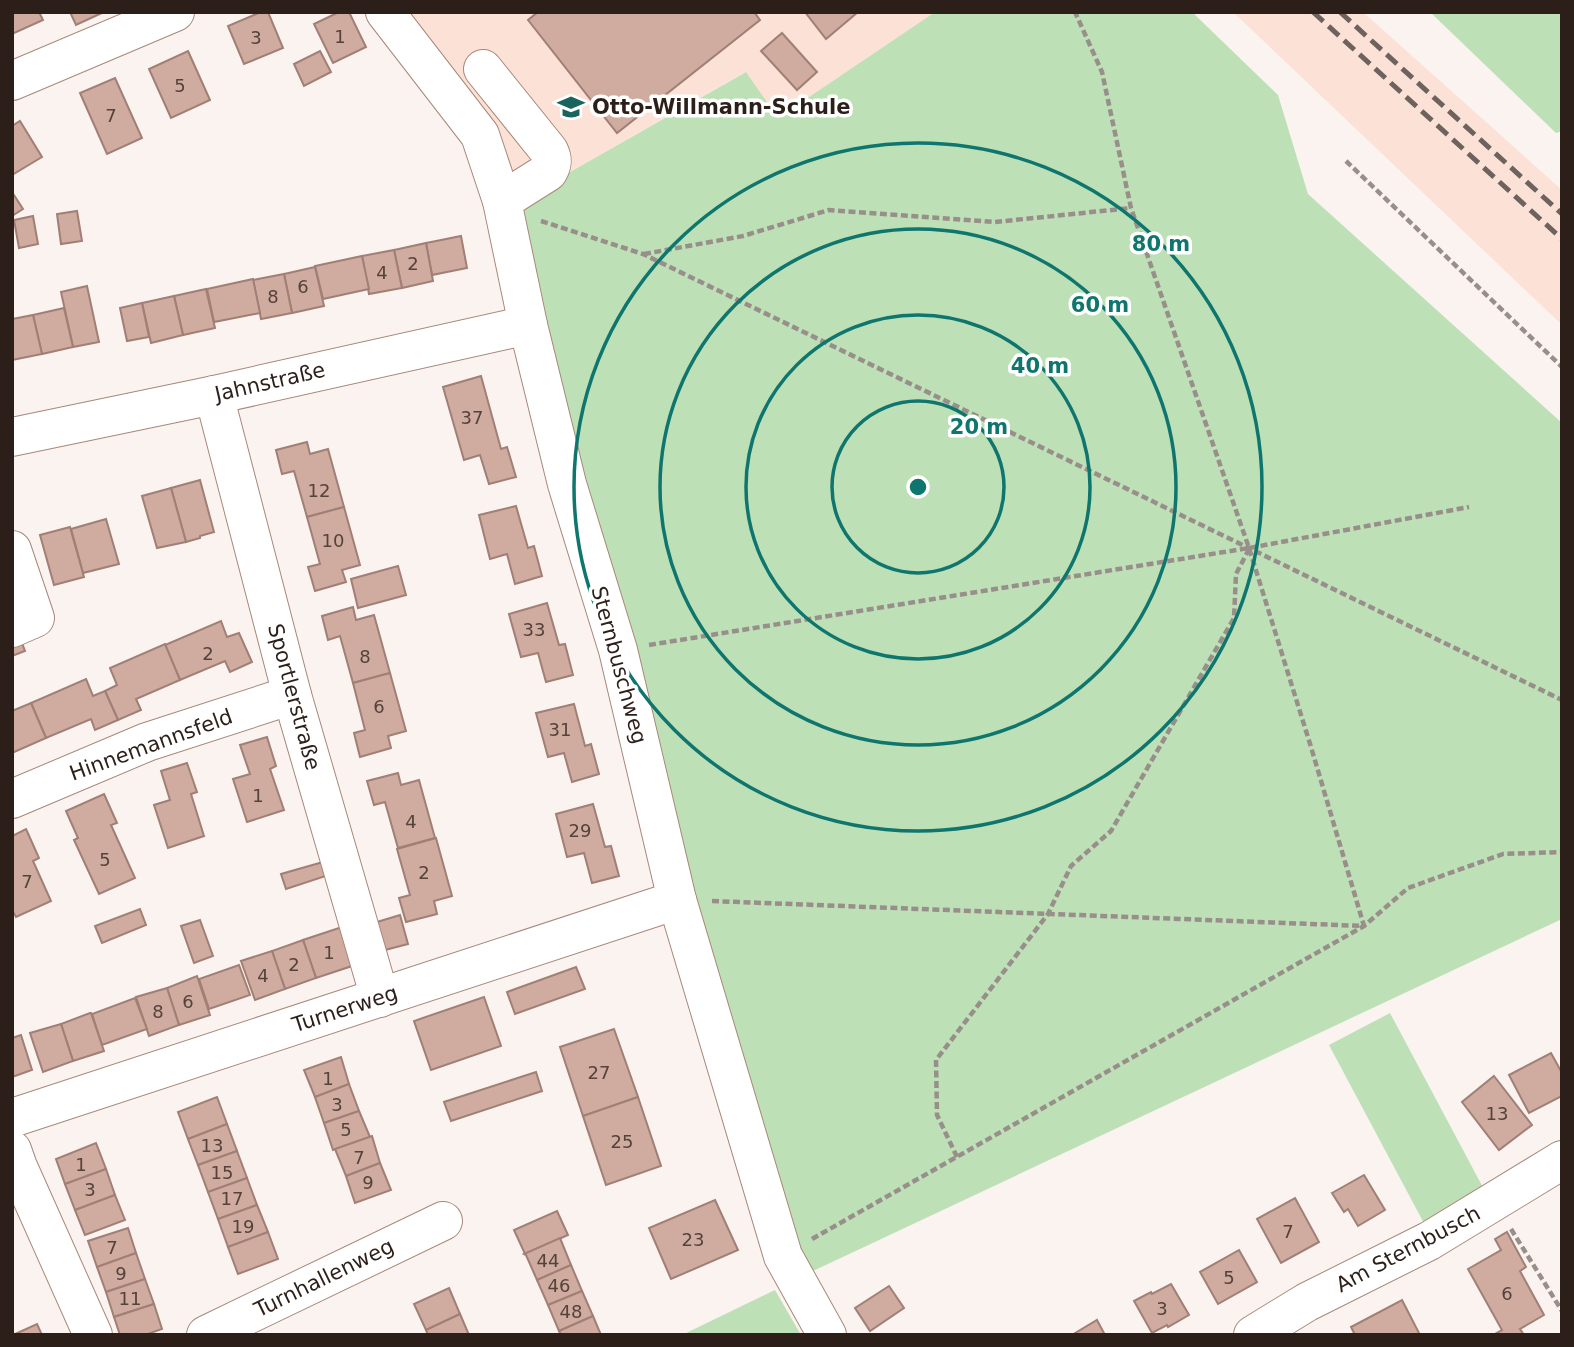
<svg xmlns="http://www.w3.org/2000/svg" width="1574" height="1347" viewBox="0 0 1574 1347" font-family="'DejaVu Sans',sans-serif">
  <rect width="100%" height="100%" fill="#faf3f0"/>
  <!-- built -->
  <g fill="#fce2d6">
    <polygon points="385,12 935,12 777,119 745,72 503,210"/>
    <polygon points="1233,12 1363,12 1562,190 1562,325"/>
  </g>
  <!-- green -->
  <g fill="#bee0b7">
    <polygon points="935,12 1192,12 1278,95 1308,194 1562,423 1562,919 796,1279 503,210 746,72 778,118"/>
    <polygon points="1430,12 1562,12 1562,131 1556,133"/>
    <polygon points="1390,1013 1487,1195 1426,1227 1329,1045"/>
    <polygon points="775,1290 801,1335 682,1335"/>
  </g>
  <!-- building -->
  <g fill="#cfaba0" stroke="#a17f75" stroke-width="2">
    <polygon points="12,12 39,12 43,20 12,34"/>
    <polygon points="70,12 104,12 76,25"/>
    <polygon points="261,12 268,12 283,48 244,64 228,26"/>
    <polygon points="339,12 349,12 366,47 333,63 314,24"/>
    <polygon points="538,12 754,12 760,20 617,133 528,20"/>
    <polygon points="805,12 858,12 826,39"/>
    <polygon points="782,33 817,72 797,90 761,51"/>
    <polygon points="188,51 210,100 171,118 149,69"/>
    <polygon points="320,51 331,72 304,86 294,64"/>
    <polygon points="115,78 142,138 107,154 80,93"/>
    <polygon points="20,121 42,157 12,175 12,126"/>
    <polygon points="12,192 23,209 12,216"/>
    <polygon points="77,211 82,241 61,244 57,214"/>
    <polygon points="33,216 38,244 19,248 14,220"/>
    <polygon points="461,236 467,268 432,275 426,243"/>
    <polygon points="426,243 433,281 402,288 394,250"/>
    <polygon points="394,250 402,288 369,294 362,256"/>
    <polygon points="362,256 369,289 323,299 315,266"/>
    <polygon points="315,267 324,306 292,313 284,274"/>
    <polygon points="284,274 292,313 261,319 253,280"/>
    <polygon points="253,279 260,313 214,322 207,289"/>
    <polygon points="87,286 99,342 73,347 61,292"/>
    <polygon points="206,289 215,328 183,335 174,296"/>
    <polygon points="174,296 183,335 151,343 142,303"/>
    <polygon points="142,303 149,337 127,341 120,308"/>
    <polygon points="64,308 73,347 42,354 33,315"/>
    <polygon points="33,315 42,354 12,360 12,319"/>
    <polygon points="481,376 501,449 507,447 516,477 489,484 480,455 464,460 443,387"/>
    <polygon points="307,442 310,454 328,449 344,507 307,517 294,471 282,474 276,450"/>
    <polygon points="200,480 214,532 200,536 200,538 186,542 171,488"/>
    <polygon points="171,488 186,542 157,548 142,496"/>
    <polygon points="516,506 528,548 534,546 542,576 515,584 507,554 490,559 479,515"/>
    <polygon points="344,507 360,565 342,570 346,582 315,591 308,567 320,564 307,517"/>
    <polygon points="106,519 119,564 83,573 71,529"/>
    <polygon points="70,527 84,577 54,585 40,535"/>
    <polygon points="398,566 406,595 358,608 351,579"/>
    <polygon points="547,603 559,645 565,644 573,675 546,682 538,653 521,657 509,614"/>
    <polygon points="353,607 356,620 374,615 390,673 353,683 340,636 328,640 322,616"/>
    <polygon points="221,621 227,637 239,633 252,662 230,672 225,661 180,680 165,645"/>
    <polygon points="20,638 25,651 12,656 12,642"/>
    <polygon points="165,644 180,680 136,699 141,710 118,720 105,691 117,685 110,668"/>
    <polygon points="390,673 406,731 388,736 391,748 360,757 354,733 365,730 353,683"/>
    <polygon points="86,679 93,696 105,691 118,720 95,730 91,719 46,738 31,703"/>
    <polygon points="31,703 46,738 12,753 12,711"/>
    <polygon points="574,704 585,746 591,744 599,774 572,782 564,753 548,757 536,713"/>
    <polygon points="267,737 276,766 270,769 284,810 247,822 233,779 250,774 240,745"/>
    <polygon points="187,763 197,792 191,794 204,836 168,848 154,805 170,800 161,771"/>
    <polygon points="398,773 401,785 419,780 435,838 398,848 385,802 374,805 367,781"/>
    <polygon points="104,794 117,823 111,825 135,878 99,894 74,840 78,838 66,811"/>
    <polygon points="593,804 605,847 611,846 619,876 592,883 584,853 567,857 556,814"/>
    <polygon points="26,829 39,858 33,861 51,901 16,917 12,910 12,836"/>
    <polygon points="436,838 452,896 434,901 437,914 406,922 399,898 410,895 397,849"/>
    <polygon points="330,860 335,873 286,889 281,874"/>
    <polygon points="140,909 146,925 102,943 95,926"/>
    <polygon points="400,915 408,944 385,950 377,922"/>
    <polygon points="200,920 213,956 194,963 181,926"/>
    <polygon points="342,927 355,965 316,978 303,940"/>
    <polygon points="303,940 316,978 285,989 272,951"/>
    <polygon points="272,951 285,989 255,1000 241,961"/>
    <polygon points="239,965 250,995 209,1009 199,979"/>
    <polygon points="576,967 585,989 515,1014 507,992"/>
    <polygon points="197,976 210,1015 179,1025 167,988"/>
    <polygon points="167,988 179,1025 149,1036 136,997"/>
    <polygon points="484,997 501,1046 431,1070 414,1021"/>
    <polygon points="135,998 147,1029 102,1045 92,1014"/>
    <polygon points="90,1013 91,1013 104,1051 73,1061 61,1024"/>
    <polygon points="61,1024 73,1061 43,1072 30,1033"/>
    <polygon points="614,1029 638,1097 583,1116 560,1047"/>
    <polygon points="21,1035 32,1070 12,1077 12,1038"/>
    <polygon points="1551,1053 1562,1073 1562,1096 1529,1113 1509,1075"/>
    <polygon points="341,1057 349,1084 315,1097 304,1070"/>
    <polygon points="536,1072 542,1091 451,1121 444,1102"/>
    <polygon points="1494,1076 1532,1125 1499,1150 1462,1102"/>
    <polygon points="349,1084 359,1111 324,1123 315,1097"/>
    <polygon points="217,1097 227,1124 188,1139 178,1112"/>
    <polygon points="638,1097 661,1166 606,1185 583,1116"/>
    <polygon points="359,1111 370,1137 333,1150 324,1123"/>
    <polygon points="227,1124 237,1151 198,1165 188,1139"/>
    <polygon points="372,1136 380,1163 346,1176 335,1149"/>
    <polygon points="96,1143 106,1169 65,1184 56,1159"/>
    <polygon points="237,1151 247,1178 208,1192 198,1165"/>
    <polygon points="380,1163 391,1190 355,1203 346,1176"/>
    <polygon points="106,1169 115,1195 75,1210 65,1184"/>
    <polygon points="1364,1175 1385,1210 1358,1226 1348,1209 1344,1212 1332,1193"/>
    <polygon points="247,1178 257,1205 218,1219 208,1192"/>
    <polygon points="115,1195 125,1220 85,1235 75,1210"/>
    <polygon points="1295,1198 1319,1242 1281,1263 1257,1219"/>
    <polygon points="715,1200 738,1250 671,1279 649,1228"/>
    <polygon points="257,1205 268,1232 228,1247 218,1219"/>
    <polygon points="557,1211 568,1235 525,1254 514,1230"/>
    <polygon points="128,1228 136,1253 97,1267 88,1241"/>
    <polygon points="268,1232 278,1259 238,1274 228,1247"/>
    <polygon points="1507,1232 1526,1267 1520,1271 1544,1315 1520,1329 1524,1335 1493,1335 1502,1330 1468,1269 1501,1250 1495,1239"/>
    <polygon points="560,1238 571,1265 537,1280 526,1255 524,1254"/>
    <polygon points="1239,1250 1257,1282 1218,1304 1200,1272"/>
    <polygon points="136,1253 145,1279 106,1292 97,1267"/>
    <polygon points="571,1265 582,1291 548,1305 537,1280"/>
    <polygon points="145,1279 154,1304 114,1317 106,1292"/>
    <polygon points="1171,1284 1189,1315 1168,1327 1167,1325 1152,1333 1134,1301 1151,1292 1152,1294"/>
    <polygon points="889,1286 904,1308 870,1331 855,1308"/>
    <polygon points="449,1288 460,1314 426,1330 414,1304"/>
    <polygon points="582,1291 593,1316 559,1331 548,1305"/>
    <polygon points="1402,1300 1420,1335 1355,1335 1351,1327"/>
    <polygon points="154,1304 162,1329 145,1335 120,1335 114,1317"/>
    <polygon points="460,1314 469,1335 428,1335 426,1330"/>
    <polygon points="593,1316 601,1335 561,1335 559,1331"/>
    <polygon points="1097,1320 1105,1335 1072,1335"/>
    <polygon points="37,1324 42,1335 13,1335"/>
  </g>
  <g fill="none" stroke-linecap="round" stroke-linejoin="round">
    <defs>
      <g id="minor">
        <polyline points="385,12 480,135 502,201 528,325 567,484 618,650 677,900 783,1256 827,1335"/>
        <path d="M483,69L549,151C553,159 553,164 548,172L502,201"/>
        <polyline points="12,81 175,12"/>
        <polyline points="214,395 292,695 380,998"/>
        <polyline points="12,437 214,395 528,325"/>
        <polyline points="12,550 35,618 12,628"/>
        <polyline points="12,799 147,742 292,695"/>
        <polyline points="12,1118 677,900"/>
        <polyline points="12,1150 18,1167 93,1335"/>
        <polyline points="206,1335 443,1221"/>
        <polyline points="1253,1335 1307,1302 1429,1241 1562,1160"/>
      </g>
    </defs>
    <!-- minor casing -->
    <use href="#minor" stroke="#a88879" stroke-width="40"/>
    <!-- path -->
    <g stroke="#988f8a" stroke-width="4.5" stroke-dasharray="7 3.5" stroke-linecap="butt">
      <polyline points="1346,161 1562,367"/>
      <polyline points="541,221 643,254 1562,700"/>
      <polyline points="644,254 743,236 829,210 995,222 1131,208"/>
      <polyline points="649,645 1249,548 1469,507"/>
      <polyline points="712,901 1364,926 1311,747 1249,548 1131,208 1102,72 1075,12"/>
      <polyline points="957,1157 937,1115 936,1060 1048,914 1071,866 1111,831 1234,618 1236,574 1249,549"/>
      <polyline points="1511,1229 1562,1311"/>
      <polyline points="812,1239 1364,926 1408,888 1503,854 1562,852"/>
    </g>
    <!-- minor -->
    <use href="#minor" stroke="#fff" stroke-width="38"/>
    <!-- rail -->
    <g stroke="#6d625d" stroke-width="5" stroke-dasharray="14 7" stroke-linecap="butt">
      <polyline points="1313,12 1562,239"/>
      <polyline points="1340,12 1562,214"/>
    </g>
  </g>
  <!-- distance rings -->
  <g fill="none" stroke="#0f766e" stroke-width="3.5">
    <circle cx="918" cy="487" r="86"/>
    <circle cx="918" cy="487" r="172"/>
    <circle cx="918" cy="487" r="258"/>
    <circle cx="918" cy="487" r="344"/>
  </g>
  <!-- icons -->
  <defs>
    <symbol id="school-bare" viewBox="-9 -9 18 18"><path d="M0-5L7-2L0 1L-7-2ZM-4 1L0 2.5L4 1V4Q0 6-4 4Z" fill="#19645c" stroke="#fff" stroke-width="2.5" paint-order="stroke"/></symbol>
  </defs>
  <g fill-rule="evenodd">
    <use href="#school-bare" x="552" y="88" width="38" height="38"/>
  </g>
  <g text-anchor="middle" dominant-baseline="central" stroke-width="7" stroke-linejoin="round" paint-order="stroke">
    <!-- number labels -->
    <g font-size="18" fill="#55423b">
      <text x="340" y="36">1</text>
      <text x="256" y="37">3</text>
      <text x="180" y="85">5</text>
      <text x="111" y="115">7</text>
      <text x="413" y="263">2</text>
      <text x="382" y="272">4</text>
      <text x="303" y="286">6</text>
      <text x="273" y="296">8</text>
      <text x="472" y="417">37</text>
      <text x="319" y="490">12</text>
      <text x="333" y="540">10</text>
      <text x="534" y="629">33</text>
      <text x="208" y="653">2</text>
      <text x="365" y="656">8</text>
      <text x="379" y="706">6</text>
      <text x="560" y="729">31</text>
      <text x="258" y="795">1</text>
      <text x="411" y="821">4</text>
      <text x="580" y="830">29</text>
      <text x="105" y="859">5</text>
      <text x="424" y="872">2</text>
      <text x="27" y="881">7</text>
      <text x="329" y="952">1</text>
      <text x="294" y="964">2</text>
      <text x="263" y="975">4</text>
      <text x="188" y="1001">6</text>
      <text x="158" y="1011">8</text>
      <text x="599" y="1072">27</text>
      <text x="328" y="1078">1</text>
      <text x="337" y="1104">3</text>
      <text x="1497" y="1113">13</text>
      <text x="346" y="1129">5</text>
      <text x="622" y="1141">25</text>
      <text x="212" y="1145">13</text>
      <text x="359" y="1157">7</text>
      <text x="81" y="1164">1</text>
      <text x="222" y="1172">15</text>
      <text x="368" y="1182">9</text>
      <text x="90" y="1189">3</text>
      <text x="232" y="1198">17</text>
      <text x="243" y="1226">19</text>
      <text x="1288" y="1231">7</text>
      <text x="693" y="1239">23</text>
      <text x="112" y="1247">7</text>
      <text x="548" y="1260">44</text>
      <text x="121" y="1273">9</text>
      <text x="1229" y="1277">5</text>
      <text x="559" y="1285">46</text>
      <text x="1507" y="1293">6</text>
      <text x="130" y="1298">11</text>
      <text x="1162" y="1308">3</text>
      <text x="571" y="1311">48</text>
    </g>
    <!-- poi labels -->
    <g font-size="21" font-weight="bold" fill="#2c1f19" stroke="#fff" text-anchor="start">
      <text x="592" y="107">Otto-Willmann-Schule</text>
    </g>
    <!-- street labels -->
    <g font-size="21" fill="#2c1f19" stroke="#fff">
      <text transform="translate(270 382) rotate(-13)">Jahnstraße</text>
      <text transform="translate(619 665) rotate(75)">Sternbuschweg</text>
      <text transform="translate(294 697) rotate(75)">Sportlerstraße</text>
      <text transform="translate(151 745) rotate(-20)">Hinnemannsfeld</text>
      <text transform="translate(345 1009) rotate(-18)">Turnerweg</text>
      <text transform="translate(1408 1249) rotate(-28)">Am Sternbusch</text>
      <text transform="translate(324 1278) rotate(-26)">Turnhallenweg</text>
    </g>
  </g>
  <circle cx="918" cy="487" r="10" fill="#0f766e" stroke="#fff" stroke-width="3.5"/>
  <g font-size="21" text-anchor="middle" font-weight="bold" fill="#0f766e" stroke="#fff" stroke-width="7" stroke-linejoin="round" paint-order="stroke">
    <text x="1161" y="251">80 m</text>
    <text x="1100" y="312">60 m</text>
    <text x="1040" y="373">40 m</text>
    <text x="979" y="434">20 m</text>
  </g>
  <!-- border -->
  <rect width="1574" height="1347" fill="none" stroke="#2c1f19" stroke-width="28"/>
</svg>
